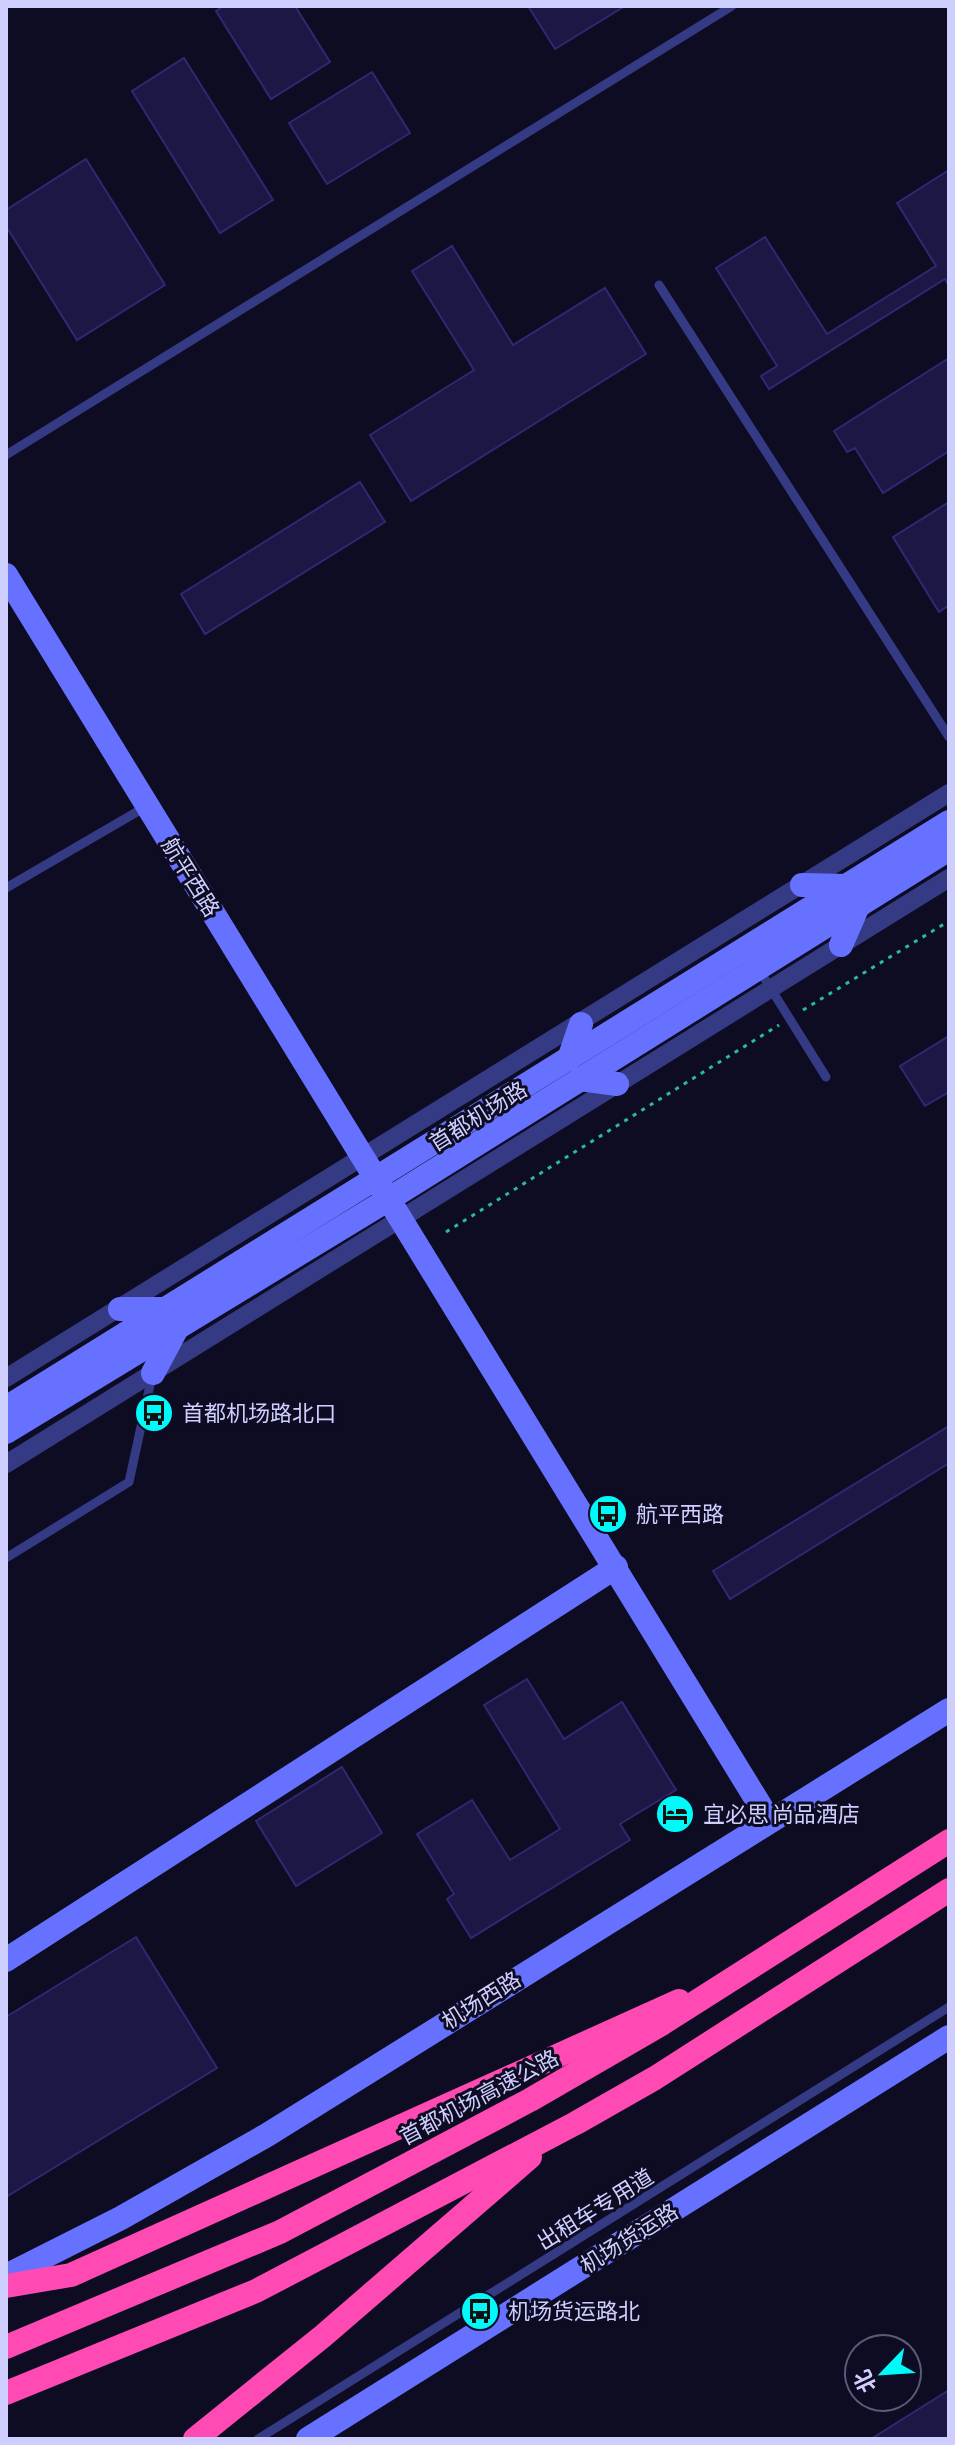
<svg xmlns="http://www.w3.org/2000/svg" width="955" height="2445" viewBox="0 0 955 2445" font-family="'Asap Condensed','Noto Sans SC',sans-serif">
  <rect width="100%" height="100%" fill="#0e0c23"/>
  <!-- building -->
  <g fill="#1c1745" stroke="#2f2873" stroke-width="2">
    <polygon points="224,6 295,6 330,62 271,99 216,11"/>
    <polygon points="528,6 625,6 555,49"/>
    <polygon points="184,58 273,200 220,233 132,91"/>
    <polygon points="372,72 410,133 327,184 289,123"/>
    <polygon points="86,159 165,285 77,340 6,226 6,210"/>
    <polygon points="949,170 949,286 945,279 769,389 761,376 777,366 716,268 765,237 827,334 936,266 897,203"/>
    <polygon points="452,246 513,345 605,288 646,354 411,501 370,435 474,370 412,271"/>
    <polygon points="949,358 949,451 883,493 855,448 847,452 834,431"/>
    <polygon points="360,482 385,522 205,634 181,594"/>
    <polygon points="949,502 949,605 939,612 893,537"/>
    <polygon points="949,1036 949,1092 925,1106 900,1066"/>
    <polygon points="949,1426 949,1463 730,1599 713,1571"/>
    <polygon points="527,1679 564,1739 622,1702 676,1790 620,1824 630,1840 471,1938 447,1899 454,1894 417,1834 472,1800 510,1860 560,1829 484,1705"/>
    <polygon points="342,1767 382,1833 296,1886 256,1821"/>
    <polygon points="136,1937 217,2068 6,2197 6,2017"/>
    <polygon points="949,2390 949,2439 871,2439"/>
  </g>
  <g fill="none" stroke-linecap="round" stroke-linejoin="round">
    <!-- path -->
    <g stroke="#27bba3" stroke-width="3" stroke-dasharray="4 6" stroke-linecap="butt">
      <polyline points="803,1010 949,921"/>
      <polyline points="446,1232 779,1025"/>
    </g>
    <!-- lane -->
    <g stroke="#353a85" stroke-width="9">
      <polyline points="659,285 949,737"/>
      <polyline points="6,455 732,6"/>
      <polyline points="6,888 147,806"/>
      <polyline points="758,968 826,1077"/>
      <polyline points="6,1558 129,1482 152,1376"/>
      <polyline points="258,2439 949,2007"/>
    </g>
    <!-- street -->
    <g stroke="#353a85" stroke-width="18">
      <polyline points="6,1378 949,793"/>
      <polyline points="6,1464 949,878"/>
    </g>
    <!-- secondary -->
    <g stroke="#6672ff" stroke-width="24">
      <polyline points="6,575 769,1820"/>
      <polyline points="802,885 847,886"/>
      <polyline points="841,945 858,906"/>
      <polyline points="569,1059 581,1024"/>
      <polyline points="580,1079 617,1084"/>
      <polyline points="120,1309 166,1309"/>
      <polyline points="153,1373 176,1330"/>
      <polyline points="6,1408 949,822"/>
      <polyline points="6,1432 389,1199 949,849"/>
      <polyline points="6,1960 616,1567"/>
      <polyline points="6,2276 121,2218 267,2135 949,1710"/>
      <polyline points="308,2439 949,2037"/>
    </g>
    <!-- highway -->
    <g stroke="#ff4ab3" stroke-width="24">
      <polyline points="6,2286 71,2275 679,2001"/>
      <polyline points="6,2347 280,2232 530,2100 663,2023 949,1841"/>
      <polyline points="6,2393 256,2291 576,2123 655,2078 949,1890"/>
      <polyline points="195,2439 323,2336 530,2157"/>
    </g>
  </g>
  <!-- icons -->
  <defs>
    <symbol id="bus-disc" viewBox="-11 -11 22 22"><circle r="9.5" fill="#00faf9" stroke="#0e0c23"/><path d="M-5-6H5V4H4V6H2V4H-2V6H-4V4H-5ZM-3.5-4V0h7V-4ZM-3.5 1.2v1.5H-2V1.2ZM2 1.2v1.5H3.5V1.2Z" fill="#111"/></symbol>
    <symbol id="hotel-disc" viewBox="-11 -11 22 22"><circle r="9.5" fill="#00faf9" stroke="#0e0c23"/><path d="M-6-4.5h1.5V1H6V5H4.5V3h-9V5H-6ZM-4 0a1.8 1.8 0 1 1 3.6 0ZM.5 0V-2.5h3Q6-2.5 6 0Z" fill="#111"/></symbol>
  </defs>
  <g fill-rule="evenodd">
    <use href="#bus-disc" x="132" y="1391" width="44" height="44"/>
    <use href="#bus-disc" x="586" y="1492" width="44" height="44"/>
    <use href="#hotel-disc" x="653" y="1792" width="44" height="44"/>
    <use href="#bus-disc" x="458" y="2289" width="44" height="44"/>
  </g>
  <g text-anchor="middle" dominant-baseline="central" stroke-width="6" stroke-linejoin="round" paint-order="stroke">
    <!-- street labels -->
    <g font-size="22" fill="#cfcfff" stroke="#0e0c23">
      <text transform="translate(191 877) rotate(58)">航平西路</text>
      <text transform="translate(478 1116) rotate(-32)">首都机场路</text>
      <text transform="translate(481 2000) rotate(-32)">机场西路</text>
      <text transform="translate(479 2097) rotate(-28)">首都机场高速公路</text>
      <text transform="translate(595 2209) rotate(-32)">出租车专用道</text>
      <text transform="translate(629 2238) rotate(-32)">机场货运路</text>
    </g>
    <!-- poi labels -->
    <g font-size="22" fill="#cfcfff" stroke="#0e0c23" text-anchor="start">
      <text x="182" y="1413">首都机场路北口</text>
      <text x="636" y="1514">航平西路</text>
      <text x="703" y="1814">宜必思 尚品酒店</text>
      <text x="508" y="2311">机场货运路北</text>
    </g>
  </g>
  <!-- border -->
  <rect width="955" height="2445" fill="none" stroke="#cfcfff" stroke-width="16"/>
  <!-- north arrow -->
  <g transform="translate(883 2373) rotate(245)"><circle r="38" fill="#0e0c23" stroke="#5b5a7b" stroke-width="2"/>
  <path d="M0-6L14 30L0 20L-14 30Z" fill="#00faf9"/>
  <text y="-12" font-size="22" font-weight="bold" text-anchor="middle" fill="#cfcfff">北</text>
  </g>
</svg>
